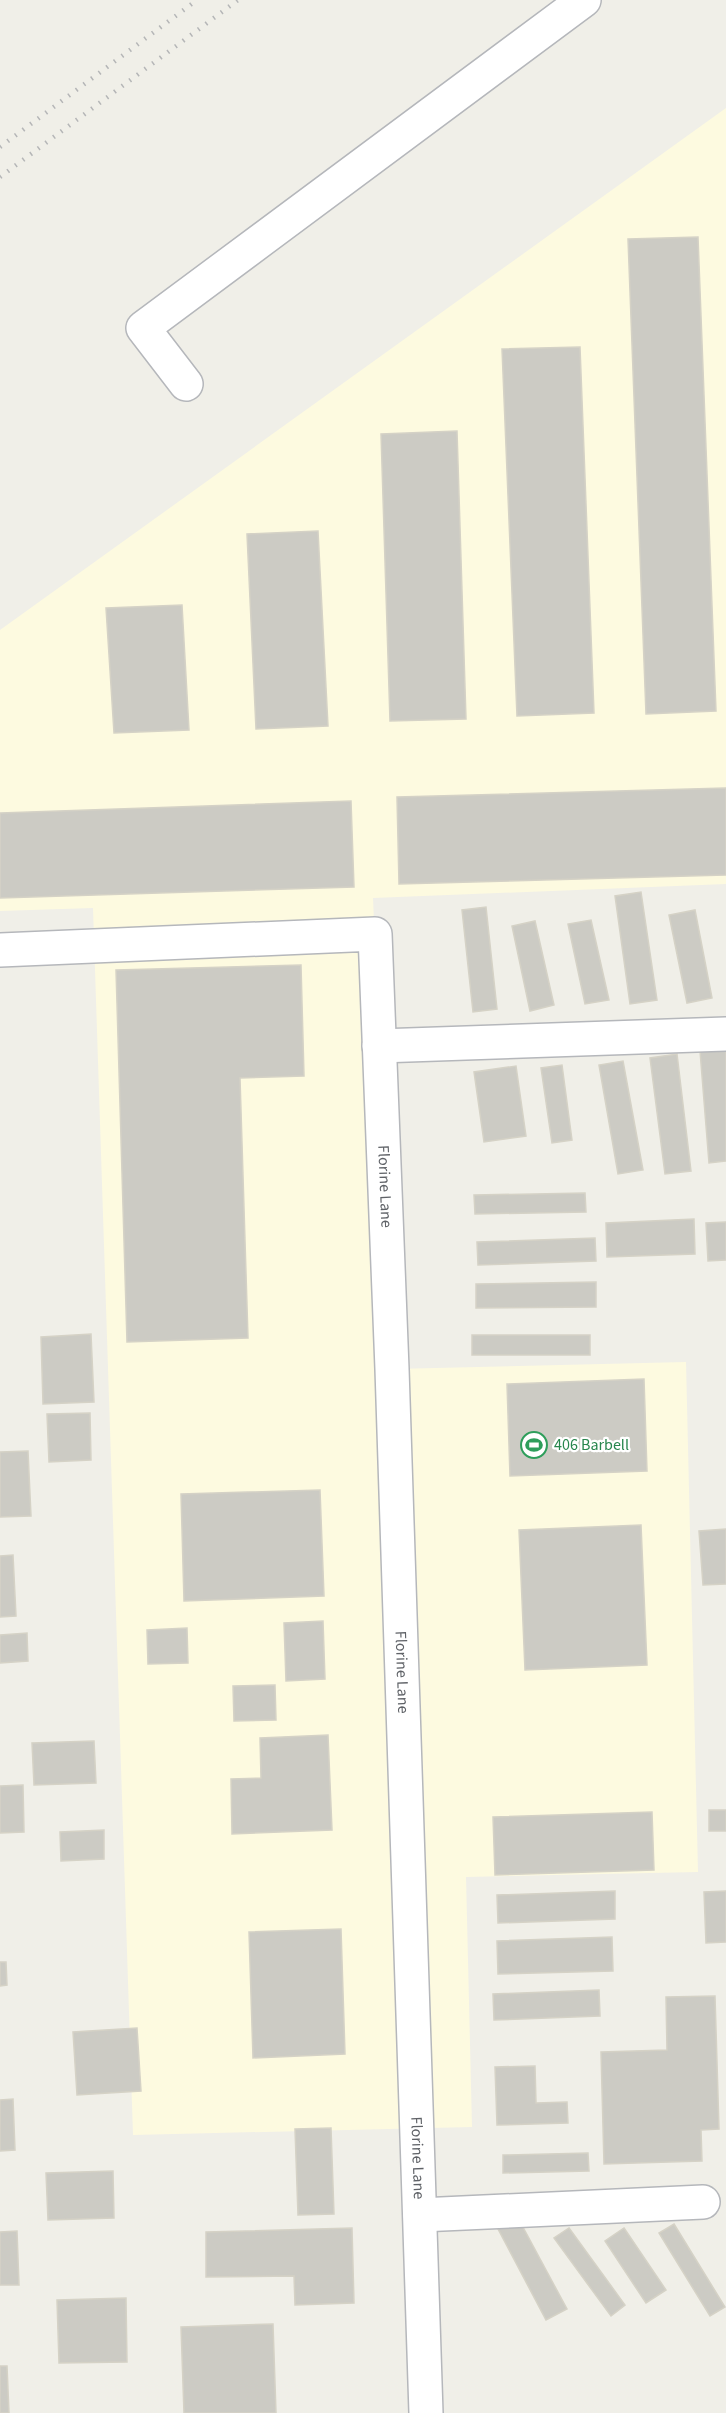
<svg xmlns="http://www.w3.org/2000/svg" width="726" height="2413" viewBox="0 0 726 2413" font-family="'Source Sans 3',sans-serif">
  <rect width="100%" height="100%" fill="#f0efe8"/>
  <!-- commercial -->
  <polygon fill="#fdfae0" points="726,108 726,884 373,898 393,1369 686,1362 698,1872 466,1877 472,2127 133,2135 93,908 0,911 0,630"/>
  <!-- building -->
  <g fill="#cccbc4" stroke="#d5d2c6" stroke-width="1.5">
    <polygon points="698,237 716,711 646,714 628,239"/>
    <polygon points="580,347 594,713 517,716 502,349"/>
    <polygon points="457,431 466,719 390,721 381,434"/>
    <polygon points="318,531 328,726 256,729 247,534"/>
    <polygon points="182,605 189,730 114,733 106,608"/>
    <polygon points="726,788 726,875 399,884 397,797"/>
    <polygon points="351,801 354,887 0,898 0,813"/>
    <polygon points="641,892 657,1000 630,1004 615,896"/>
    <polygon points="486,907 497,1009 473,1012 462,910"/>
    <polygon points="695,910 712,998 687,1003 669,915"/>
    <polygon points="591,920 609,1000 585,1004 568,924"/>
    <polygon points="535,921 554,1005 530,1011 512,926"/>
    <polygon points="301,965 304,1076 240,1078 248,1338 127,1342 116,970"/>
    <polygon points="726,1049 726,1161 709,1163 700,1051"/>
    <polygon points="677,1054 691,1171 665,1174 650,1058"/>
    <polygon points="623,1061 643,1170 618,1174 599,1065"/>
    <polygon points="562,1065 572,1140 552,1143 541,1068"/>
    <polygon points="516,1066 526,1136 484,1142 474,1072"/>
    <polygon points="585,1193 586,1212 475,1214 474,1195"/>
    <polygon points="694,1219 695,1254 607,1257 606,1223"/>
    <polygon points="726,1222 726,1260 708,1261 706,1223"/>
    <polygon points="595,1238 596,1261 478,1265 477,1242"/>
    <polygon points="596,1282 596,1307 476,1308 476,1284"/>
    <polygon points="91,1334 94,1402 43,1404 41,1337"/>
    <rect x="472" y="1335" width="118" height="20"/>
    <polygon points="644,1379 647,1471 510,1476 507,1384"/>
    <polygon points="90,1413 91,1460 49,1462 47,1414"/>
    <polygon points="28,1451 31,1516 0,1517 0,1452"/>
    <polygon points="320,1490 324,1596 184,1601 181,1494"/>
    <polygon points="641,1525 647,1665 525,1670 519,1530"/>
    <polygon points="726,1529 726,1584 703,1585 699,1531"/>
    <polygon points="13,1555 16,1616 0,1617 0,1556"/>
    <polygon points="323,1621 325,1679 286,1681 284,1623"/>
    <polygon points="187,1628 188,1663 148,1664 147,1630"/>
    <polygon points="27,1633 28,1661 0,1663 0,1635"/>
    <polygon points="275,1685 276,1720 234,1721 233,1686"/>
    <polygon points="328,1735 332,1830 232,1834 231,1779 261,1778 260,1738"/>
    <polygon points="94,1741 96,1783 34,1785 32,1743"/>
    <polygon points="23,1785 24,1832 0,1833 0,1786"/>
    <rect x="709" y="1810" width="17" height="21"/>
    <polygon points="652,1812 654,1870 495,1875 493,1817"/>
    <polygon points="104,1830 104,1859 61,1861 60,1832"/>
    <polygon points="615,1891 615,1919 498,1923 497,1895"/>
    <polygon points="726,1891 726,1942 706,1943 704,1892"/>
    <polygon points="341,1929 345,2054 253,2058 249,1932"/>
    <polygon points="612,1937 613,1971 498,1974 497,1941"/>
    <polygon points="0,1962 6,1962 7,1985 0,1986"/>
    <polygon points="599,1990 600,2016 494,2020 493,1994"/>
    <polygon points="715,1996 719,2129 701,2130 702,2161 604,2164 601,2052 667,2050 666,1997"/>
    <polygon points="137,2028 141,2091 77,2095 73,2032"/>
    <polygon points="535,2066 536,2103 567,2102 568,2123 497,2125 495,2067"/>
    <polygon points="13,2099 15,2150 0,2151 0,2100"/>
    <polygon points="331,2128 334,2214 298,2215 295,2129"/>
    <polygon points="588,2153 589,2171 503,2173 503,2155"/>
    <polygon points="113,2171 114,2218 48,2220 46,2173"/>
    <polygon points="517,2216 567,2309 546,2320 497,2227"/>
    <polygon points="674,2224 725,2307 710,2316 659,2233"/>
    <polygon points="352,2228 354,2303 295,2305 294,2276 206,2277 206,2232"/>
    <polygon points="569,2228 625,2305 611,2316 554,2238"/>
    <polygon points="624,2228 666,2290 646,2303 605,2241"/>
    <polygon points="17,2231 19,2285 0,2285 0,2232"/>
    <polygon points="126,2298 127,2362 59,2363 57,2300"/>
    <polygon points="273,2324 276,2413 184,2413 181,2327"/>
    <polygon points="0,2366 7,2366 9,2413 0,2413"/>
  </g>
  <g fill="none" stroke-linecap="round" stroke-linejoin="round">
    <defs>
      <g id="minor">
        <polyline points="186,384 143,328 584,0"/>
        <path id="s1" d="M0,950L375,934L392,1369L426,2413"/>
        <polyline points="379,1046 726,1034"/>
        <polyline points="420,2215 703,2202"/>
      </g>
    </defs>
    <!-- minor casing -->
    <use href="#minor" stroke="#b5b7bb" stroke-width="36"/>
    <!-- minor -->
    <use href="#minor" stroke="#fff" stroke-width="33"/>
    <!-- rail -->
    <g stroke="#b5b6b7" stroke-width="4.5" stroke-dasharray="1.5 8" stroke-linecap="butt">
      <polyline points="0,147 197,0"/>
      <polyline points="0,177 238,0"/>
    </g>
  </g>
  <!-- icons -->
  <defs>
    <symbol id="stadium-ring" viewBox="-11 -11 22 22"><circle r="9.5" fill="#fff" stroke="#2e9e5b" stroke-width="1.5"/><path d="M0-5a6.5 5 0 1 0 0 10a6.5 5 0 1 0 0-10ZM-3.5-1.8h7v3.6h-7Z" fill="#2e9e5b"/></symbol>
  </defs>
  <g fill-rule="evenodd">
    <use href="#stadium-ring" x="519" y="1430" width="30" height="30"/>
  </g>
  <g text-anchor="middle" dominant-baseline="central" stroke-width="4.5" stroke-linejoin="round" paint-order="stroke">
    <!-- street labels -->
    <g font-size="16" fill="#5f6267" stroke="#fff">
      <text stroke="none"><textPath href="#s1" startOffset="628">Florine Lane</textPath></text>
      <text stroke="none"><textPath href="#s1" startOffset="1114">Florine Lane</textPath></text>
      <text stroke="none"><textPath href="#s1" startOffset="1600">Florine Lane</textPath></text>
    </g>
    <!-- leisure labels -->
    <g font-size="16" fill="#27864d" stroke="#fff" text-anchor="start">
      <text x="554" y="1445">406 Barbell</text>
    </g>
  </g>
</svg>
